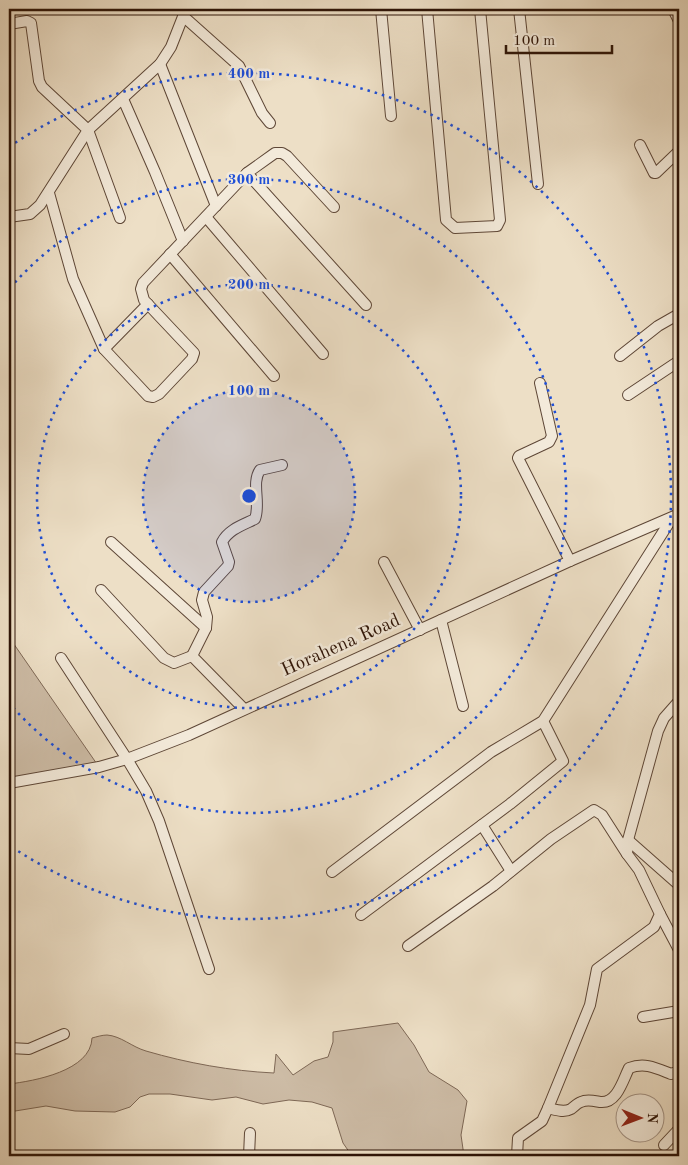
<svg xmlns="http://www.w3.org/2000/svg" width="688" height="1165" viewBox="0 0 688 1165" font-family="'Old Standard TT',serif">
  <rect width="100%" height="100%" fill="#eddfc6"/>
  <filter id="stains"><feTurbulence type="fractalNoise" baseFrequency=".004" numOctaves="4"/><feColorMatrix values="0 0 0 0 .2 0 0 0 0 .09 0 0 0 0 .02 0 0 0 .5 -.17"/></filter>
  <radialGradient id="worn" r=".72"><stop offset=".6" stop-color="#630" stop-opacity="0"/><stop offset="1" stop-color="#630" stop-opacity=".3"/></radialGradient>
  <!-- green -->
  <g fill="#cdbca6" stroke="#7e6856">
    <polygon points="9,637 99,767 9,783"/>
    <path d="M398,1023L414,1045L429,1072L458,1090L467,1101L461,1135L464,1156H352L343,1143L332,1108L312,1102L289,1100L263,1104L236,1097L212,1100L170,1094H149L140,1097L130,1107L115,1112L75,1111L46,1106L9,1112V1084C34,1081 91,1071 92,1038C96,1037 102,1035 107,1035C121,1036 132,1047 146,1051C187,1063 231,1071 274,1073L276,1054L293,1075L314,1061L328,1057L333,1042V1032Z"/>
  </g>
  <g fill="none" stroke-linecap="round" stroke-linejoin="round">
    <defs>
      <g id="minor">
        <polyline points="381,9 391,116"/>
        <polyline points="427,9 446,220 455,228 497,226 500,220 480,9"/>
        <polyline points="519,9 538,184"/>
        <polyline points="673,9 679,21"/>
        <polyline points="183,16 239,66 262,113 270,123"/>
        <polyline points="9,24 27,21 31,23 39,81 42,87 88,130 40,205 30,214 9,217"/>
        <polyline points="160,64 216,206"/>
        <polyline points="123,99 155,172 183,241"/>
        <polyline points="640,145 654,173 656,173 679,151"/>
        <polyline points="247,173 275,153 282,153 287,156 334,207"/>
        <polyline points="49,193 73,279 104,349 148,396 153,397 159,394 192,359 194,353 144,300 141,289 143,283 247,173 366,305"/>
        <polyline points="206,217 323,354"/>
        <polyline points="120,218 88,130 160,64 171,47 186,9"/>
        <polyline points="170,254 274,376"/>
        <polyline points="679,267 679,268"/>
        <polyline points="104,349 148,304"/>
        <polyline points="620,356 658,326 679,314"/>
        <polyline points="540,383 552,436 549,442 519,456 518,458 570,561"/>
        <polyline points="628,395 679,361"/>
        <polyline points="111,542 206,628"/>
        <polyline points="384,562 420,630"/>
        <polyline points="101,590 164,658 174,663 192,656"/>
        <polyline points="441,620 463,706"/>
        <polyline points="61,658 127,759 146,791 159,821 209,969"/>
        <path d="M244,709L192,656L206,628L207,617L202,600L204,592L228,566L229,562L222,542C229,529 243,525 255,519C261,503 251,483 260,470L282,465"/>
        <polyline points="9,783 99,767 127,759 189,735 570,561 679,514"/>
        <polyline points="482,825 511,871"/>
        <polyline points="628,840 679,885"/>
        <polyline points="332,872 491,752 543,721 672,518"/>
        <polyline points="660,914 679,950"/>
        <polyline points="361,915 510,804 563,761 543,721"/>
        <polyline points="408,946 493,886 551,839 594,810 602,815 627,854"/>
        <polyline points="643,1017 679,1011"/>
        <polyline points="9,1048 29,1049 64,1034"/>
        <path d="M548,1108C556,1110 564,1113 571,1109C574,1107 577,1103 581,1102C587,1099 594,1101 600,1102C617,1104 623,1080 629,1068C645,1062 656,1068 671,1074L679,1071"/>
        <polyline points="664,1145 679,1129"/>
        <polyline points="249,1156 250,1133"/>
        <polyline points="517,1156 518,1138 542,1121 548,1108 590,1005 597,969 654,927 660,914 639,870 627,854 628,840 658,731 664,718 679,701"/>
      </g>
    </defs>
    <!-- minor casing -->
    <use href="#minor" stroke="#5e4737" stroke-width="12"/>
    <!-- minor -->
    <use href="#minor" stroke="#f3eada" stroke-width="10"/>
  </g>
  <!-- distance rings -->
  <circle cx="249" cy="496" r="106" fill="#1d4ed8" fill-opacity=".12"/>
  <g fill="none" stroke="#1d4ed8" stroke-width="2.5" stroke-dasharray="2.5 5">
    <circle cx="249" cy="496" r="106"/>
    <circle cx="249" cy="496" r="212"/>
    <path d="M10 288A317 317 0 1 1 10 704"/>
    <path d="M9 147A423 423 0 1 1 9 845"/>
  </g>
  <g text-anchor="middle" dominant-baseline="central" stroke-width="5" stroke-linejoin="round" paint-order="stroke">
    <!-- street labels -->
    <g font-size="19" fill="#2e1407" stroke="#f3eada">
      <text transform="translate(341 646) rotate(-24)">Horahena Road</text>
    </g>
  </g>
  <circle cx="249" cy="496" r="8" fill="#1d4ed8" stroke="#f3eada" stroke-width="2.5"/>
  <g font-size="15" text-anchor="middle" font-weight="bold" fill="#1d4ed8" stroke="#f3eada" stroke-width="5" stroke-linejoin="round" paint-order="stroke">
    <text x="249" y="78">400 m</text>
    <text x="249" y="184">300 m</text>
    <text x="249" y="289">200 m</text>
    <text x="249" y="395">100 m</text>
  </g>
  <!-- margin -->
  <rect width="688" height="1165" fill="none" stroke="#eddfc6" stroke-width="30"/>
  <rect x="10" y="10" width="668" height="1145" fill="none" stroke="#2e1407" stroke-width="2.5"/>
  <rect x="15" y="15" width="658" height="1135" fill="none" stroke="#2e1407"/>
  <!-- north arrow -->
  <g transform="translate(640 1118) rotate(91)"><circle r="24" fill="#f3eada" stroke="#a49486"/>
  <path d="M0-4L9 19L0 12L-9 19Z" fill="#8f2418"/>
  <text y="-8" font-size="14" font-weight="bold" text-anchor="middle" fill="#2e1407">N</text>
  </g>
  <!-- scale -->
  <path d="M506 45v8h106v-8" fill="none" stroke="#2e1407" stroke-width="2.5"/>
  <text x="513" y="45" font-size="15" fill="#2e1407" stroke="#f3eada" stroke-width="4" paint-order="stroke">100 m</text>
  <rect width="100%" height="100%" filter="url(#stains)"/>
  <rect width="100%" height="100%" fill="url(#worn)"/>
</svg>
